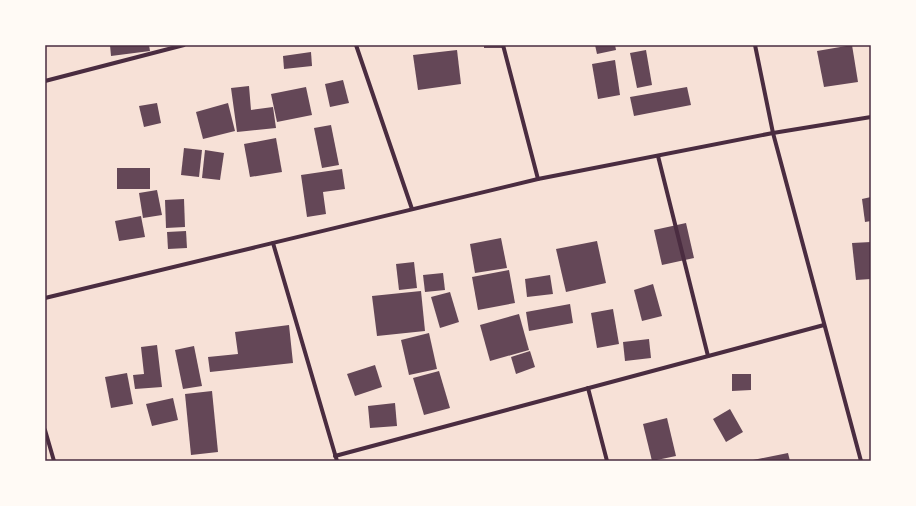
<svg xmlns="http://www.w3.org/2000/svg" width="916" height="506" viewBox="0 0 916 506" font-family="Commissioner,sans-serif">
  <rect width="100%" height="100%" fill="#f7e1d7"/>
  <!-- building -->
  <g fill="#644757">
    <polygon points="110,45 149,45 150,51 111,56"/>
    <rect x="484" y="45" width="20" height="3"/>
    <polygon points="595,45 615,45 616,50 597,54"/>
    <polygon points="852,45 858,82 824,87 817,51"/>
    <polygon points="457,50 461,84 418,90 413,55"/>
    <polygon points="646,50 652,85 637,88 630,53"/>
    <polygon points="311,52 312,66 284,69 283,56"/>
    <polygon points="615,60 620,95 598,99 592,64"/>
    <polygon points="343,80 349,103 330,107 325,84"/>
    <polygon points="249,86 251,110 273,107 276,128 237,132 231,88"/>
    <polygon points="306,87 312,115 277,122 271,94"/>
    <polygon points="687,87 691,105 634,116 630,97"/>
    <polygon points="157,103 161,123 144,127 139,106"/>
    <polygon points="228,103 235,131 203,139 196,112"/>
    <polygon points="331,125 339,165 322,168 314,128"/>
    <polygon points="276,138 282,172 250,177 244,144"/>
    <polygon points="184,148 202,150 199,177 181,175"/>
    <polygon points="205,150 224,153 220,180 202,178"/>
    <rect x="117" y="168" width="33" height="21"/>
    <polygon points="342,169 345,189 323,192 326,214 307,217 301,175"/>
    <polygon points="157,190 162,215 143,218 139,193"/>
    <polygon points="871,197 871,221 865,222 862,199"/>
    <polygon points="184,199 185,227 166,228 165,200"/>
    <polygon points="141,216 145,237 119,241 115,221"/>
    <polygon points="686,223 694,258 662,265 654,230"/>
    <polygon points="186,231 187,248 168,249 167,232"/>
    <polygon points="501,238 507,268 475,273 470,244"/>
    <polygon points="597,241 606,283 566,292 556,249"/>
    <polygon points="871,242 871,279 856,280 852,243"/>
    <polygon points="414,262 417,288 399,290 396,264"/>
    <polygon points="509,270 515,303 478,310 472,277"/>
    <polygon points="443,273 445,290 425,292 423,275"/>
    <polygon points="550,275 553,294 527,297 525,279"/>
    <polygon points="653,284 662,316 642,321 634,290"/>
    <polygon points="421,291 425,331 377,336 372,296"/>
    <polygon points="450,292 459,322 440,328 431,297"/>
    <polygon points="570,304 573,323 529,331 526,312"/>
    <polygon points="613,309 619,344 597,348 591,313"/>
    <polygon points="519,314 529,350 490,361 480,325"/>
    <polygon points="289,325 293,363 210,372 208,357 238,354 235,332"/>
    <polygon points="429,333 437,369 409,375 401,340"/>
    <polygon points="649,339 651,358 625,361 623,342"/>
    <polygon points="157,345 162,387 135,389 133,375 144,374 141,347"/>
    <polygon points="194,346 202,386 183,389 175,350"/>
    <polygon points="530,351 535,367 516,374 511,357"/>
    <polygon points="375,365 382,387 355,396 347,374"/>
    <polygon points="439,371 450,408 424,415 413,378"/>
    <polygon points="127,373 133,404 111,408 105,377"/>
    <polygon points="732,374 751,374 751,390 732,391"/>
    <polygon points="212,391 218,452 191,455 185,394"/>
    <polygon points="173,398 178,420 152,426 146,404"/>
    <polygon points="395,403 397,426 370,428 368,406"/>
    <polygon points="730,409 743,432 726,442 713,419"/>
    <polygon points="667,418 676,456 652,461 643,424"/>
    <polygon points="788,453 790,461 753,461 753,460"/>
  </g>
  <g fill="none" stroke-linecap="round" stroke-linejoin="round">
    <!-- minor -->
    <g stroke="#4a2c40" stroke-width="4">
      <polyline points="356,45 412,209"/>
      <polyline points="503,45 538,179"/>
      <polyline points="755,45 773,133 861,461"/>
      <polyline points="45,81 184,45"/>
      <polyline points="658,156 708,356"/>
      <polyline points="273,243 337,461"/>
      <polyline points="45,298 538,179 773,133 871,117"/>
      <polyline points="588,388 607,461"/>
      <polyline points="45,430 54,461"/>
      <polyline points="335,456 824,325"/>
    </g>
  </g>
  <!-- border -->
  <rect width="916" height="506" fill="none" stroke="#fffaf5" stroke-width="92"/>
  <rect x="46" y="46" width="824" height="414" fill="none" stroke="#4a2c40" stroke-width="1.5"/>
</svg>
